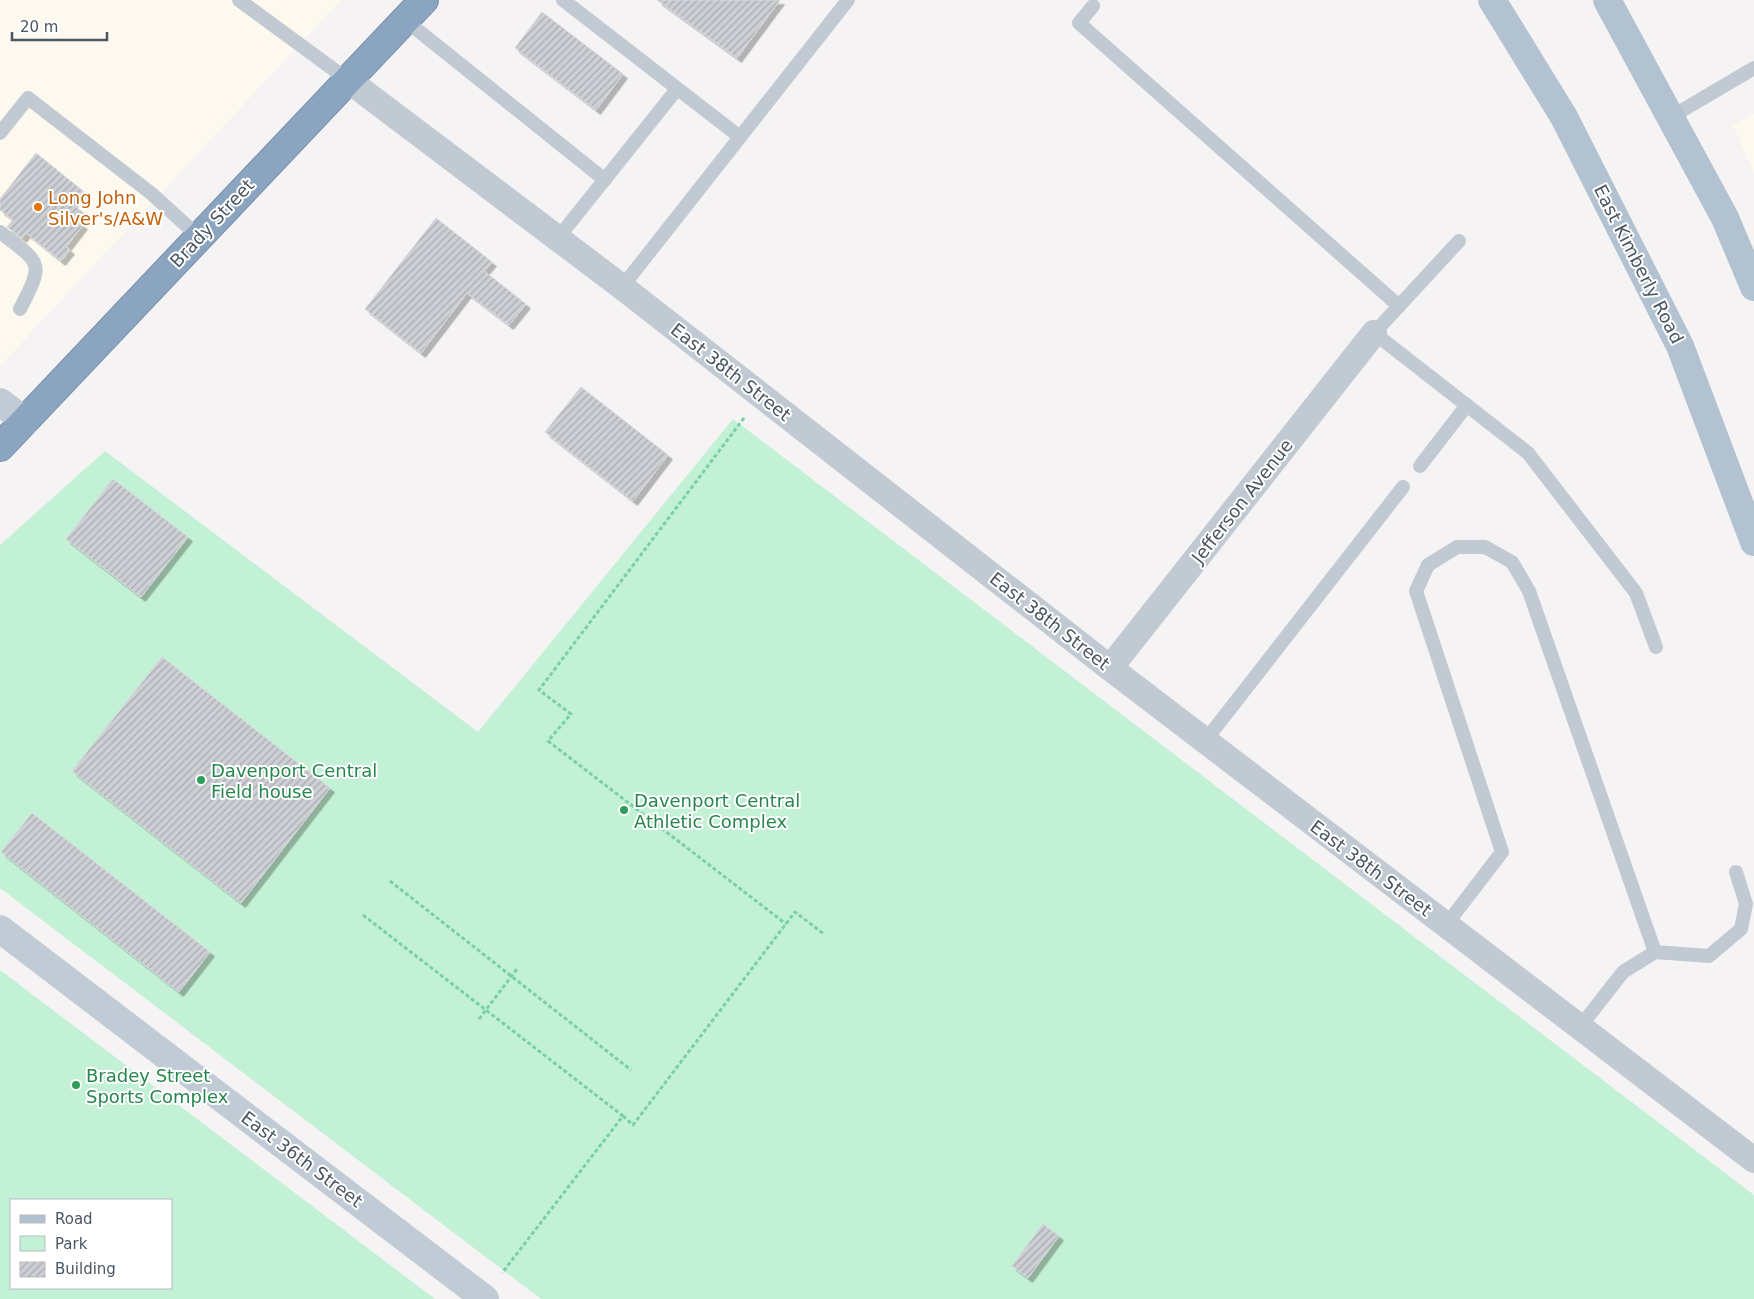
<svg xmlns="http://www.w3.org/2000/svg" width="1754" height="1299" viewBox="0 0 1754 1299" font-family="'DejaVu Sans',sans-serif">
  <defs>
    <pattern id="building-hatch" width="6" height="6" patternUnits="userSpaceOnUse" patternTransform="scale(1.25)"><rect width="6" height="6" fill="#cdcfd5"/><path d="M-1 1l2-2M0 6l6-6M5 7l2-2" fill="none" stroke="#a8abb0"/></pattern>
    <filter id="shadow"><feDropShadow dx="4.5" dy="4.5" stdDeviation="0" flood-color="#0004"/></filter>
  </defs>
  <rect width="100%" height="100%" fill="#f5f3f3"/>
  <!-- commercial -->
  <g fill="#fdf9ef">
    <polygon points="0,0 341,0 0,366"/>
    <polygon points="1754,114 1754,172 1732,125"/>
  </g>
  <!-- park -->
  <g fill="#c3f1d5" fill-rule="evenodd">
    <polygon points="733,419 1754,1195 1754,1299 541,1299 0,888 0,545 105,451 478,732"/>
    <path d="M0,970L435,1299H0ZM11,1200H171V1288H11Z"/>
  </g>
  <!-- building -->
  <g fill="url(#building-hatch)" stroke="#d7d9de" filter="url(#shadow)">
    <polygon points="657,0 780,0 737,58"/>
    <polygon points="542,12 623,74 596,110 515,48"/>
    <polygon points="36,153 83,191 72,204 85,214 79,222 83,225 66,247 70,250 61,261 26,233 22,238 7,227 13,220 0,210 0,199"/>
    <polygon points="436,218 492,262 484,271 526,304 509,325 467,293 421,353 365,309"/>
    <polygon points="581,387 668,455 633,501 545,432"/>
    <polygon points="113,479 188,537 141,597 66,539"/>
    <polygon points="162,657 330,788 241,903 72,771"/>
    <polygon points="32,813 210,952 179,992 1,852"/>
    <polygon points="1043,1224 1059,1236 1028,1278 1012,1266"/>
  </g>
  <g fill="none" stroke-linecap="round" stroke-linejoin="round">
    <defs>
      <polyline id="highway" points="0,447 424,0"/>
    </defs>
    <!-- highway casing -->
    <use href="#highway" stroke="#7690ad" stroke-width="30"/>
    <!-- path -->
    <g stroke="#7ad0a6" stroke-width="3" stroke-dasharray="4 2.5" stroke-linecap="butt">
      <polyline points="744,418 539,690 571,714 548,741 786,924"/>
      <polyline points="390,881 631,1070"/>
      <polyline points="363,915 623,1116 502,1273"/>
      <polyline points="479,1019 517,969"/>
      <polyline points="623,1116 633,1125 795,912 824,934"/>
    </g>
    <!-- lane -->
    <g stroke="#c1cad2" stroke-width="14">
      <polyline points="239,0 348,80"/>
      <polyline points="563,0 740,137"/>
      <polyline points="1093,6 1079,23 1399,306"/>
      <polyline points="405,20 605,180"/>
      <polyline points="1671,117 1754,68"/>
      <polyline points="0,133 28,98 152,194 199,237"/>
      <path d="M0,232C41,264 45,261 20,309"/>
      <polyline points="558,238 677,89"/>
      <polyline points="1459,241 1374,333 1528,453 1636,593 1656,647"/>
      <polyline points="622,287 848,0"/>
      <polyline points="1420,466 1467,405"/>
      <polyline points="1205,741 1403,487"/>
      <polyline points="1446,925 1502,852 1416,591 1428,565 1457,547 1485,547 1512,562 1529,591 1655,952"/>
      <polyline points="1580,1027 1623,972 1655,952 1709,956 1741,929 1746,904 1736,872"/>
    </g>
    <!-- street -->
    <g stroke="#c1cad2" stroke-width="26">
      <polyline points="348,80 622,287 1110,668 1754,1160"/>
      <polyline points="1110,668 1374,333"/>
    </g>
    <!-- secondary -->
    <g stroke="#c1cbd6" stroke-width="28">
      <polyline points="0,402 25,421"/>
      <polyline points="0,929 485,1299"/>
    </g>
    <!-- primary -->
    <g stroke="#b3c2d1" stroke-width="28">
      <polyline points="1492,0 1564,117 1680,346 1754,542"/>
      <polyline points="1607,0 1725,218 1754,287"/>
    </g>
    <!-- highway -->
    <use href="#highway" stroke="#8ba5c1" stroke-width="28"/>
  </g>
  <!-- markers -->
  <circle fill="#e8710a" stroke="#fff" stroke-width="2" cx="38" cy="207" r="5"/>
  <g fill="#2e9e5b" stroke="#fff" stroke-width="2">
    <circle cx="201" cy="780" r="5"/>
    <circle cx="624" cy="810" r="5"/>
    <circle cx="76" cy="1085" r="5"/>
  </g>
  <g text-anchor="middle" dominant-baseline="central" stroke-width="4" stroke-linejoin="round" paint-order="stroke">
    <!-- food labels -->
    <g font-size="18" fill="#c56008" stroke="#fff" text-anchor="start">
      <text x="48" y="197">Long John<tspan x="48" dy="21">Silver's/A&amp;W</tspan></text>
    </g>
    <!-- street labels -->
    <g font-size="18" fill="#4a5661" stroke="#fff">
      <text transform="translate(212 223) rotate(-47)">Brady Street</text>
      <text transform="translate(1639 264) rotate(63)">East Kimberly Road</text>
      <text transform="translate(731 372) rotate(38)">East 38th Street</text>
      <text transform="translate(1242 501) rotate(-52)">Jefferson Avenue</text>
      <text transform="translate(1050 621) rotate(38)">East 38th Street</text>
      <text transform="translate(1371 868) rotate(37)">East 38th Street</text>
      <text transform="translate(302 1159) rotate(37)">East 36th Street</text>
    </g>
    <!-- leisure labels -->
    <g font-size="18" fill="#27864d" stroke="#fff" text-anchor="start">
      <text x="211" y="770">Davenport Central<tspan x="211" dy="21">Field house</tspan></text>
      <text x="634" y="800">Davenport Central<tspan x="634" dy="21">Athletic Complex</tspan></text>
      <text x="86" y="1075">Bradey Street<tspan x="86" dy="21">Sports Complex</tspan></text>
    </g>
  </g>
  <!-- legend -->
  <rect x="10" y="1199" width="162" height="90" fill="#ffffff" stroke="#b7bbc0"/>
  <rect x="20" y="1215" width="25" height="8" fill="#b3c2d1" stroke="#b7bbc0"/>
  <text x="55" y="1224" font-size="15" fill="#4a5661">Road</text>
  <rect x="20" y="1236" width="25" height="15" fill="#c3f1d5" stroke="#b7bbc0"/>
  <text x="55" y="1249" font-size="15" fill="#4a5661">Park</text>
  <rect x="20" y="1262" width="25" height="15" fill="url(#building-hatch)" stroke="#b7bbc0"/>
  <text x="55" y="1274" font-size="15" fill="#4a5661">Building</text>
  <!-- scale -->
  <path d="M12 32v8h95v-8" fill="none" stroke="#4a5661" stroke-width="2.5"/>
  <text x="20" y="32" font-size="15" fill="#4a5661" stroke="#ffffff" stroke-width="4" paint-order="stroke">20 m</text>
</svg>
